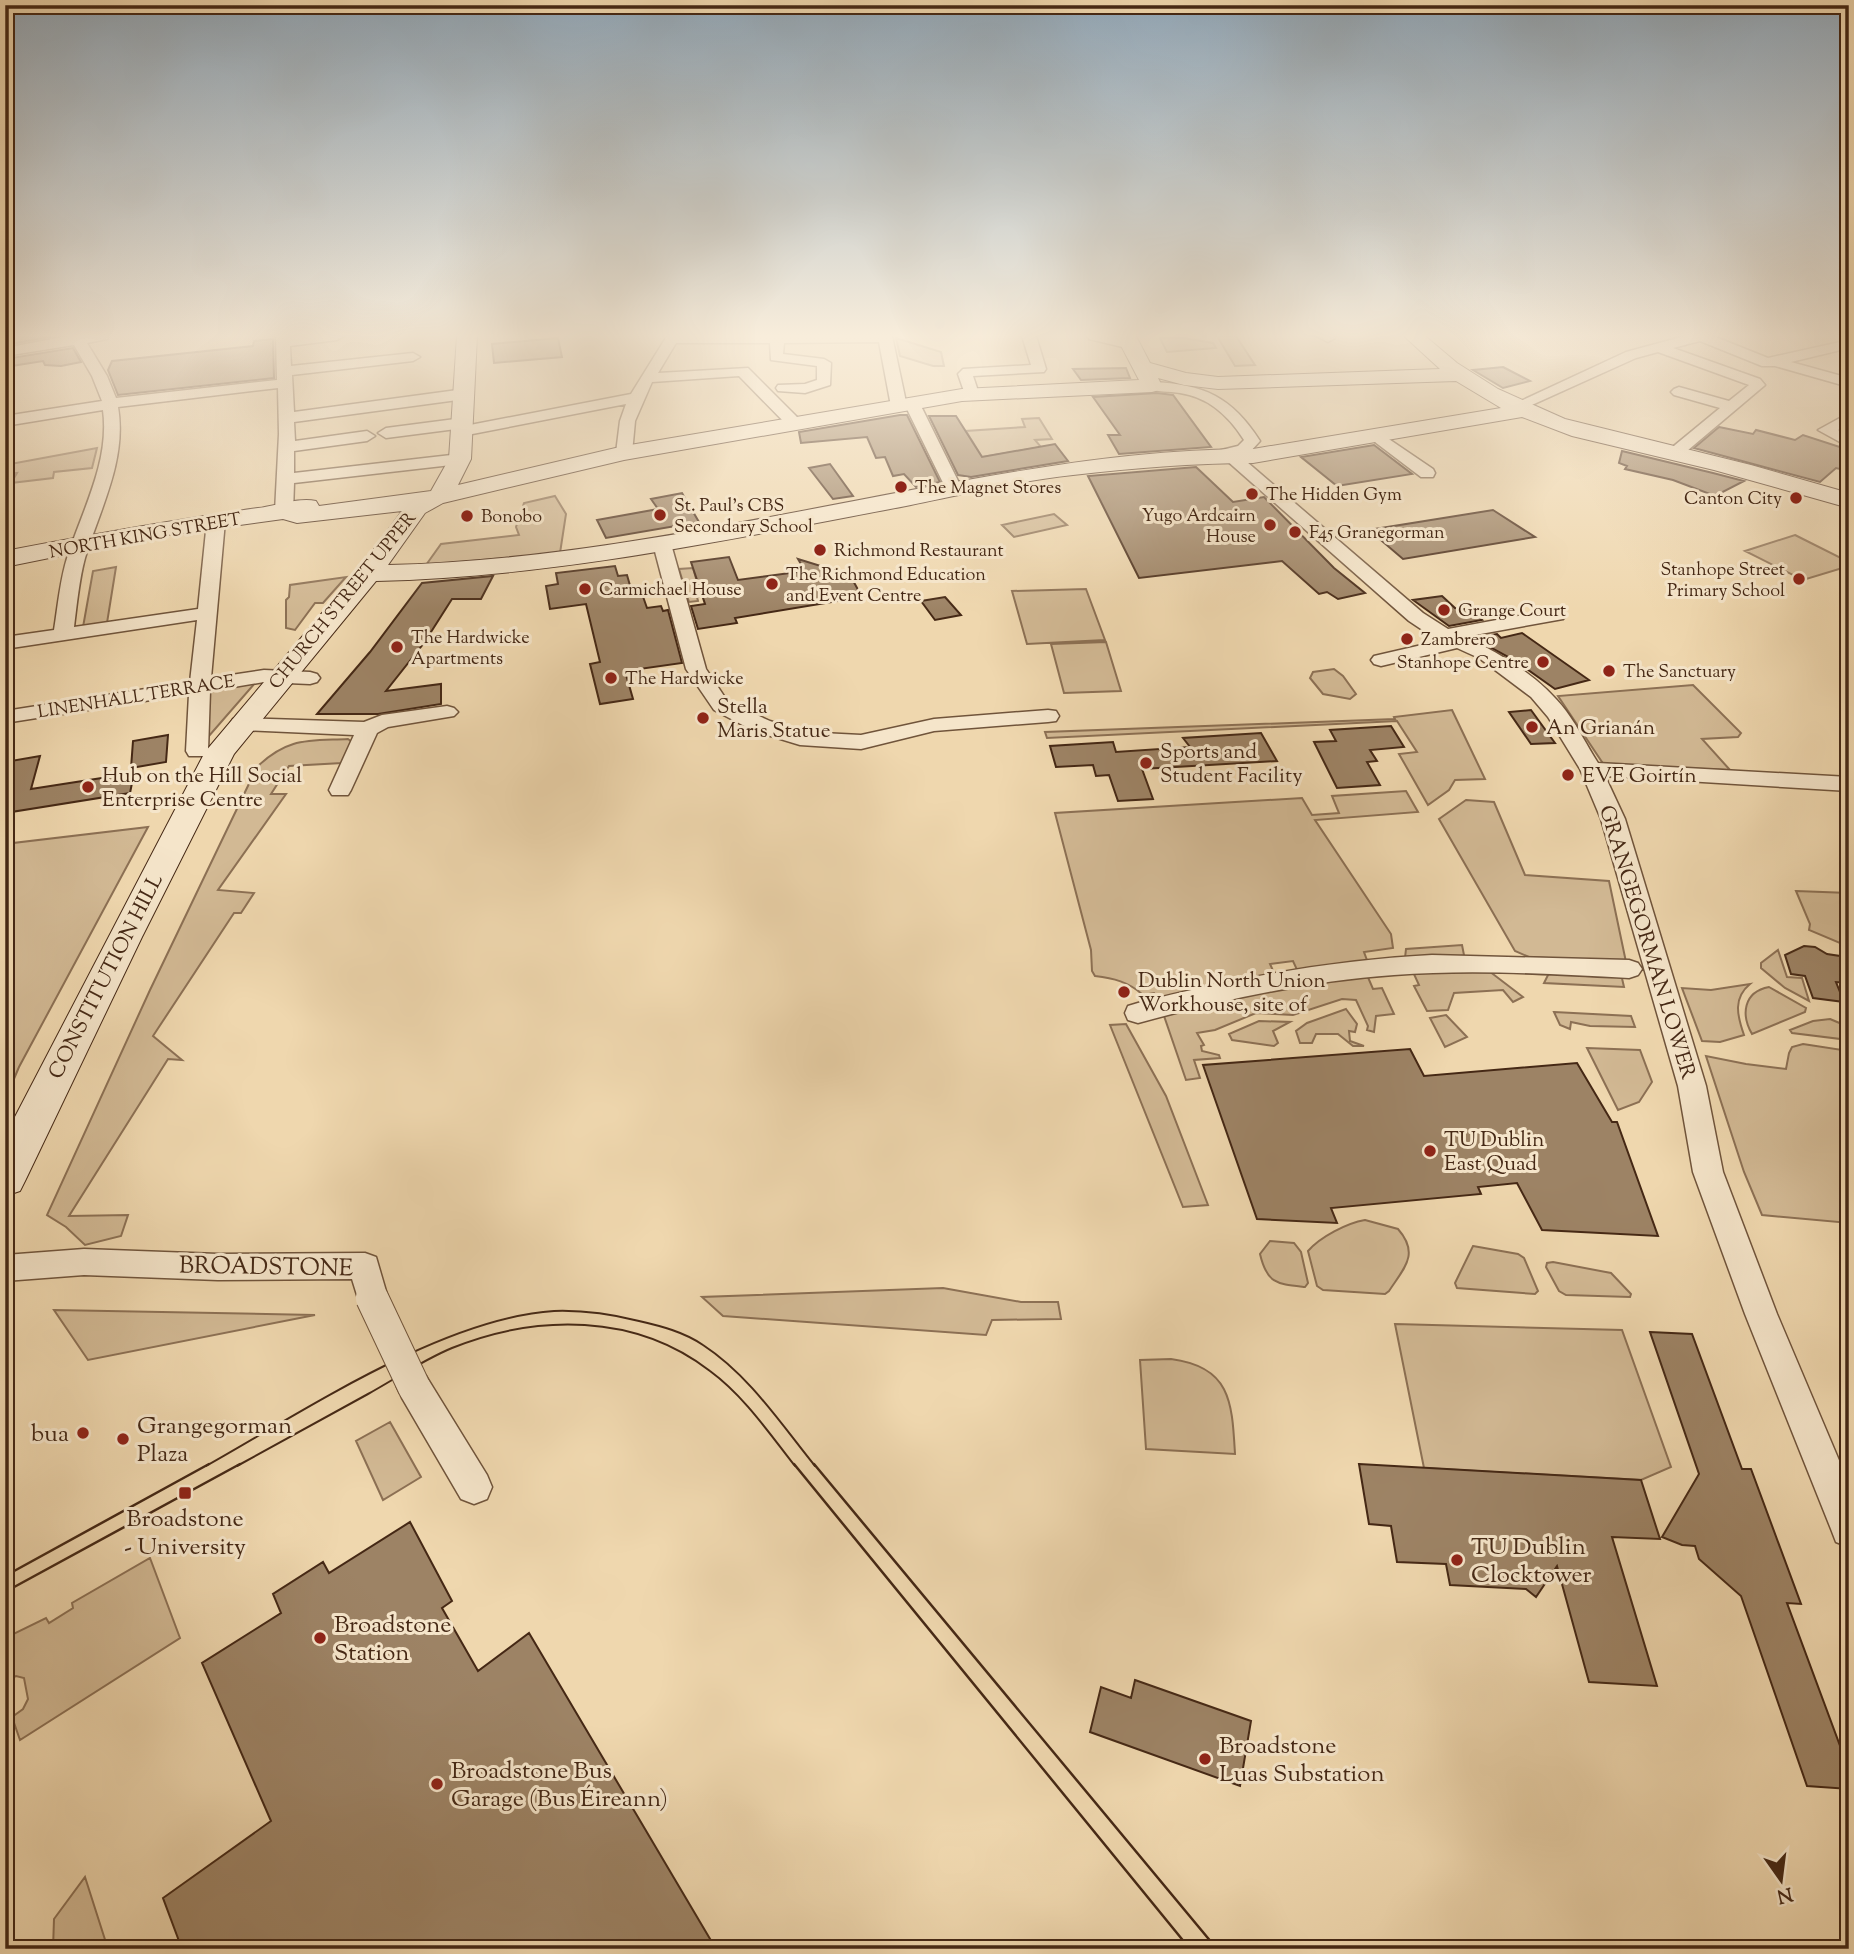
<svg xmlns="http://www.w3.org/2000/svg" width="1854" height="1954" font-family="'Sorts Mill Goudy',serif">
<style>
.green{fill:#d2b994;stroke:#8c7054;stroke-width:2}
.building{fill:#9d8365;stroke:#452815;stroke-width:2}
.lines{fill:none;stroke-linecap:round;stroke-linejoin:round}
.street-casing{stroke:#70543b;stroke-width:3}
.secondary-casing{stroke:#452815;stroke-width:2}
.street{fill:#f5e5ca;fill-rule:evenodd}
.secondary{fill:#f5e5ca;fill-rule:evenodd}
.tram-far1{stroke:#452815;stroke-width:2}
.tram{stroke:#452815;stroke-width:2.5}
.street-bridge-casing{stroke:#70543b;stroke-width:34;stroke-linecap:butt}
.street-bridge{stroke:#f5e5ca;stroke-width:32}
.poi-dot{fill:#8f2418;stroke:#f5e5ca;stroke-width:2.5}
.labels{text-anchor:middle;stroke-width:6;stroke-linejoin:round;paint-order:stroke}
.far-poi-label{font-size:18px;fill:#452815;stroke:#f5e5ca;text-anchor:start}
.far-street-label{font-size:18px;fill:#452815;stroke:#f5e5ca}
.poi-label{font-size:21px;fill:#452815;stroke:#f5e5ca;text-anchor:start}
.street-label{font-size:21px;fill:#452815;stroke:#f5e5ca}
.near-street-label{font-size:24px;fill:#452815;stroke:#f5e5ca}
.near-poi-label{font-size:24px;fill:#452815;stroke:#f5e5ca;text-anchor:start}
</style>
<rect width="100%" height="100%" fill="#efd7ae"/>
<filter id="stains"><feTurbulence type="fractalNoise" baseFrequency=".00286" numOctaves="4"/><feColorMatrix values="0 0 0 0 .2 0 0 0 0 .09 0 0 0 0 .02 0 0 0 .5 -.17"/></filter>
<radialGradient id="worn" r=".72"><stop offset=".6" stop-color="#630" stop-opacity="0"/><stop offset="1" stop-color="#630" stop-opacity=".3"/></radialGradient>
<path class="green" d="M1217,336H1236L1255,365L1235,366Z
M896,338L941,352L944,366H933L900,356Z
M1160,338H1183L1213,343L1216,348L1167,352Z
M1039,418L1052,439L1035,440L1041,447L982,457L966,431L1025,427L1022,419Z
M97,448L92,468L54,472L53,478L11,483L17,473L8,474L5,465Z
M555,496L566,514L560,553L426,565L441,544L519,535L516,527L524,503Z
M1054,514L1067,525L1014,537L1002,525Z
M1795,535L1849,562V566L1803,580L1745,551Z
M116,567L107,623L83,627L93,571Z
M693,568L701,596L697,597L698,601L689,602L679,569Z
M346,577L323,603H315L295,630L286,628V600L289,597L290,585Z
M1086,589L1105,640L1027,644L1012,591Z
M1106,642L1121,691L1064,693L1051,644Z
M1334,669L1343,676L1356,694L1350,699L1323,694L1310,678L1313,672Z
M256,682L202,744L207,691Z
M1693,685L1741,733L1738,737L1702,739L1730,770L1604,765L1558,696Z
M1452,710L1485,779L1455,780L1449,790L1428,805L1399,754L1417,752L1397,721L1047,738L1045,732L1395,719L1394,717Z
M348,739L352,742L342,763L289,766L271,794H286L218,890L254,893L241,913H234L153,1036L182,1060L168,1059L69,1216L128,1215L121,1236L85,1245L66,1227L47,1215L150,990L257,767C288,737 308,741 348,739Z
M1406,791L1418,812L1315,820L1391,934L1393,948L1364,952L1368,963L1298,972L1293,961L1270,964L1275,975L1158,1000L1154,993L1143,995C1129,982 1113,978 1095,976L1092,971L1091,950L1055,813L1302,798L1312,815L1339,813L1332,796Z
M1466,800L1494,802L1525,875L1609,881L1626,962L1529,957L1515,951L1439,819Z
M148,827L19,1067L5,1100V844Z
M1796,891L1849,893V950L1845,945L1809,930L1810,924Z
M1462,945L1464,955L1455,958H1405L1406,949Z
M1778,950L1787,977L1802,978L1809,1001L1785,988L1761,968V963Z
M1489,971L1523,997L1513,1002L1503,990L1454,993L1448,1010L1427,1011L1414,986L1419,985L1413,972Z
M1549,973L1621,974L1624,987L1544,983Z
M1367,975L1373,989L1382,988L1394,1014L1376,1016L1374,1032L1367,1030L1368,1026L1356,1000L1342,999L1293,1015L1256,1013L1215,1030L1197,1033L1204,1045L1201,1046L1202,1051L1219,1055L1220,1058L1194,1060L1200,1078L1186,1080L1163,1013L1254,991Z
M1750,984C1733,998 1737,1015 1744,1035L1720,1042L1702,1041L1682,988L1711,990Z
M1769,987L1806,1008L1805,1012L1752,1034C1741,1015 1743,992 1769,987Z
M1346,1009L1357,1024L1355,1032L1349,1031L1350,1041L1364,1046H1353L1338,1034H1316L1312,1043H1300L1296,1031L1307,1023Z
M1554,1012L1631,1016L1635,1027L1590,1026L1571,1022L1570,1029L1560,1025Z
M1446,1015L1467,1037L1445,1047L1430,1018Z
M1830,1019L1849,1027V1040L1792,1033L1790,1030L1813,1021Z
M1259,1021L1290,1022L1273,1031L1278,1043L1274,1046L1232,1040L1229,1034Z
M1126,1024L1166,1096L1208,1205L1183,1207L1110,1025Z
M1803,1044L1849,1051V1223L1762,1215L1744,1172L1706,1056L1746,1064L1786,1069L1789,1053L1792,1047Z
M1587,1048L1640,1050L1652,1082L1639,1102L1618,1110Z
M1365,1220L1398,1229C1420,1254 1404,1268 1389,1291L1385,1294L1323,1290L1317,1286L1308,1251C1320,1237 1347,1223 1365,1220Z
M1270,1241L1294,1243L1301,1252L1308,1283L1305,1287C1277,1284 1267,1284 1260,1254Z
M1473,1246L1518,1254L1524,1258L1538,1291L1535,1294L1457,1288L1455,1283Z
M1553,1262L1611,1273L1631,1294L1630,1297L1566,1295L1559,1291L1546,1267L1547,1263Z
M943,1288L1021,1302H1058L1061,1319L992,1320L986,1335L723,1316L702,1297Z
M54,1310L315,1315L88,1360Z
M1395,1324L1622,1330L1671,1467L1641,1480L1424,1468Z
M1171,1359C1231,1367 1232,1402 1235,1454L1146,1449L1140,1360Z
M390,1422L421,1477L383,1500L356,1441Z
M150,1558L180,1638L20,1740L12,1717L23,1709L28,1699L24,1678L16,1676L6,1681L5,1638L46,1618L49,1623L73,1608L72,1603Z
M85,1877L108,1949H53L54,1919Z"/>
<path class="building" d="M5,336H54L5,345Z
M558,338L562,357L494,363L492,344Z
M273,339L274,378L118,395L108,370L112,361L253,346L254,341Z
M73,348L81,362L61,366L45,365L43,361L5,367V359Z
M1503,367L1530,381L1503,388L1473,370Z
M1126,368L1130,378L1081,380L1073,369Z
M1157,393L1173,395L1211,447L1119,454L1108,435H1120L1093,397Z
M900,415H907L940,482L916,487L904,474L893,476L885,457L876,458L867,437L801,443L799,432Z
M929,416H956L982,457L1055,444L1068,461L971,477L958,475Z
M1719,427L1753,434L1756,430L1795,440L1803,435L1849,450V463L1840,469L1836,468L1820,482L1694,448Z
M1374,445L1412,474L1337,486L1301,457Z
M1622,451L1713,473L1744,481L1715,496L1673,480L1625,469L1627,466L1619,463Z
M830,464L853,496L833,499L809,468Z
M1196,467L1233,502L1264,497L1334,568L1365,593L1338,599L1327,592L1319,594L1282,561L1139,578L1088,476Z
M682,493L699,522L606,538L597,520L658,509L651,499Z
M1493,510L1535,537L1403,559L1369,530Z
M729,557L738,580L805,571L798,559L850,575L862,597L735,618L737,623L698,629L691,606L705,604L691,562Z
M615,566L618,576L627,575L631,589L640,588L647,608L661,606L663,611L668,610L682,663L625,671L633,699L600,704L590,664L600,662L586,604L550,609L546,586L558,584L556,573Z
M493,576L481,599H452L424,643L386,691L441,684V704L378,714H317L370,652L422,583Z
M1442,596L1455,608L1471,610L1482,620L1449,626L1413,600Z
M945,597L961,615L935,620L921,601Z
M1522,633L1589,680L1555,689L1514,660L1473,638L1497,634L1501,638Z
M1531,710L1555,743L1531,744L1509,712Z
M1391,726L1404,747L1370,750L1377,761L1367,762L1380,785L1337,788L1314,742L1336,741L1330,730Z
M1261,733L1277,761L1142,769L1153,799L1118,801L1109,775L1096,776L1093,765L1056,767L1050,746L1113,742L1116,752L1190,747L1183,738Z
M168,735L166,762L131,768L133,741Z
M40,756L31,789L134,773L130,793L5,813V762Z
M1804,946L1815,947L1827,954L1840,956L1849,977V983L1836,982L1844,1002L1813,998L1805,976L1791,974L1785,955Z
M1410,1049L1424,1076L1577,1063L1612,1122H1617L1658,1236L1542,1230L1517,1183L1478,1187L1481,1194L1331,1208L1337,1223L1257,1219L1203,1065Z
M1650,1332L1692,1334L1742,1469H1751L1801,1604L1787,1603L1849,1770V1789L1807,1786L1741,1596L1699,1559L1695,1546L1682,1545L1662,1537L1699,1474Z
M1359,1464L1641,1480L1660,1539L1612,1537L1657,1686L1589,1682L1557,1566L1536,1597L1526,1589L1450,1585L1446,1564L1397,1562L1391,1526L1369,1524Z
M410,1522L452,1601L442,1608L478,1671L529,1633L716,1949H182L163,1898L271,1821L202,1663L281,1613L273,1594L323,1562L329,1573Z
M1135,1680L1251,1721L1240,1786L1090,1732L1101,1687L1131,1698Z"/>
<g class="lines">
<g class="street-casing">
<path id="street" d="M68,336H109L107,339L87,343L107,376L116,398L277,380L276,336H344L337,340L290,346L291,366L413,353L420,357L413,361L292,375L294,412L465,389L473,394L465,399L294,422L295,441L367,431L375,436L367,441L294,451V473L460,454L468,459L460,464L294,483L293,512L284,517L275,512L279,434L278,388L118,407C127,460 100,509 85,558C79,580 77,604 74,627L198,609L207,521L216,516L225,521L211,678L264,670L310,672L317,674L320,678L317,682L310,684L264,682L210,691L208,751L205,756H189L186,751L189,694L5,723V711L190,682L197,620L5,649V637L54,630C58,605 60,579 68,555C83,509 110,460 103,410L5,426V416L102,401L92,376L74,345L5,356V348Z
M667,336H892L906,402L912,399L920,404L962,489L954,494L948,493L906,407L899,411L891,406L879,342L784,343L783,354L824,359L831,363L830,385L805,393L778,391L776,388L778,385L805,384L817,380V366L771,360L770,343H676L658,373L748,368L801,421L803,424L801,427H789L739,376L652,382L635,421L632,453L624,458L616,453L620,421L626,404L462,436L456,434V429L386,438L378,433L386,428L463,418L469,420L470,425L631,394Z
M1022,336H1036L1046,369L1044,372L973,376L979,394L971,399L966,397L958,374L963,369L1031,365Z
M1087,336H1112L1136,342L1138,345L1131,349L1089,339Z
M1316,336H1334L1335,338L1328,342Z
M1685,336H1713L1768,358L1849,340V348L1791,362L1849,378V387L1775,366H1762L1700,341L1673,348L1760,379L1765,385L1681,456H1669L1667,453L1669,450L1720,408L1674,395L1671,392L1674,389L1679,387L1729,401L1749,385L1658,352L1636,358L1523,409L1518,411L1510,406L1626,352Z
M1152,382C1204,384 1232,397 1260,441L1249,453L1240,456L1423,613L1448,629L1556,609L1563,611L1566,615L1563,619L1464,637C1501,653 1541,678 1566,711C1578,727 1587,746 1598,763L1849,777V791L1605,776L1625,819L1706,1086L1723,1172L1777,1314L1849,1484V1547L1836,1542L1831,1529L1745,1314L1693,1172L1678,1086L1601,819L1580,769L1548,717L1531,697L1479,658L1457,648L1381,666L1374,664L1371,660L1374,656L1439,641L1409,621L1225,459H1209L1207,456L1209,453L1238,446L1244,440C1229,416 1208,397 1180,393C1169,391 1157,392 1147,389L1145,386Z
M1849,413V424L1838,430L1849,436V447L1818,430Z
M1377,431L1433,469L1435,473L1433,477H1421L1371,439L1369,436Z
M662,539L671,544L706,669L728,702L770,721L802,732L861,735L934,719L1048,710L1056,711L1059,716L1056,721L1048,722L934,731L861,749L800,745L754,731L714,710L686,669L653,544Z
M447,706L454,708L458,712L454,716L388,727L377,733L351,790L348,795H332L329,790L354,735L241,730L233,729L230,724L233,719L241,718L364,722L382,715Z
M1432,955L1629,960L1638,963L1642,969L1638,975L1629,978C1551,974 1472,969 1394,975C1307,981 1222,1000 1138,1023L1128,1020L1125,1013L1128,1006L1138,1003C1235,978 1332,960 1432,955Z
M84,1249L218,1254L365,1253L376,1257L388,1298L383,1308L372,1312L361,1308L352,1279L218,1280L84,1275L5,1281V1255Z
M414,1372L426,1376L487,1475L492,1487L487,1499L474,1504L461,1499L402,1398L397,1387L402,1376Z"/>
</g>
<g class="secondary-casing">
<path id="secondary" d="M457,336H477L471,459L458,485L624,446L962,389L1139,380L1116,336H1136L1150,363L1186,373L1218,377L1440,369L1404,336H1425L1457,363L1498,389L1565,419L1751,465L1849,493V508L1714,470L1572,436L1522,417L1253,463C1193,463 1133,468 1073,475C1017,481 961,495 906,506C731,539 555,577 376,581L234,754L142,937L26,1179L20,1191L5,1196V1136L205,752L360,568L402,511L297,523L283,519L153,537L5,567V551C89,535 173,520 258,508C276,506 299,497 316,501L319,506L431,491L449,459ZM1158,378L1184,385L1218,389L1456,381L1501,408L1253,449C1139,449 1033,468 922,488C746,521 567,561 388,565L425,513L443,503L624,460L962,401L1152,392L1159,390L1162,386Z"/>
</g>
<use href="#street" class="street"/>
<use href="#secondary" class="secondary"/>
<path class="tram-far1" d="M206,1466C304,1411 443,1318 554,1311C583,1310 611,1314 639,1321C661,1326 684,1332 703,1345C749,1375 781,1424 815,1466
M237,1466C280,1442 324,1418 368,1394C395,1379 423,1360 452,1348C537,1314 635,1313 710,1371C744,1396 769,1433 795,1466"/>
<path class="tram" d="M794,1464L1190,1949
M814,1464L1217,1949
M5,1576L209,1464
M5,1592L240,1464"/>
<g class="street-bridge-casing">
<path id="street-bridge" d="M372,1298L414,1387"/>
</g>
<use href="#street-bridge" class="street-bridge"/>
</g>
<linearGradient id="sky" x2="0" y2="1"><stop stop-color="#93aabc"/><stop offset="0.55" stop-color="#f8eddb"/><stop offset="1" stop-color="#f8eddb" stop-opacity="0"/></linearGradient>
<rect width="1854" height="610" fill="url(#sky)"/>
<g class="poi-dot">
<circle cx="901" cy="487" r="7"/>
<circle cx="1252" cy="494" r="7"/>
<circle cx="1796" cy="498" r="7"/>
<circle cx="660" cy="515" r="7"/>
<circle cx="467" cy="516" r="7"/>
<circle cx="1270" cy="525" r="7"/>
<circle cx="1295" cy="532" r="7"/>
<circle cx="820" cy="550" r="7"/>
<circle cx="1799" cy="579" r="7"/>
<circle cx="772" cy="584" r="7"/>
<circle cx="585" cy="589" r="7"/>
<circle cx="1444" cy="610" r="7"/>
<circle cx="1407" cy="639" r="7"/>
<circle cx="397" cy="647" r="7"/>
<circle cx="1543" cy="662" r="7"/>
<circle cx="1609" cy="671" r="7"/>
<circle cx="611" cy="678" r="7"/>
<circle cx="703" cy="718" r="7"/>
<circle cx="1532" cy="727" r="7"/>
<circle cx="1146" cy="763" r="7"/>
<circle cx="1568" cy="775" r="7"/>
<circle cx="88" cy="787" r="7"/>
<circle cx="1124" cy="992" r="7"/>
<circle cx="1430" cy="1151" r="7"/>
<circle cx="83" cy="1433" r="7"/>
<circle cx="123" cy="1439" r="7"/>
<rect x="178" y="1486" width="14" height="14" rx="3.5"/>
<circle cx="1457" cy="1560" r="7"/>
<circle cx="320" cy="1638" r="7"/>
<circle cx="1205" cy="1759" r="7"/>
<circle cx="437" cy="1784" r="7"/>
</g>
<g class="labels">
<g class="far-poi-label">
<text x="915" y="493">The Magnet Stores</text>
<text x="1266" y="500">The Hidden Gym</text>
<text x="1782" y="504" text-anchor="end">Canton City</text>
<text x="674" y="511">St. Paul's CBS<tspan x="674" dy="21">Secondary School</tspan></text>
<text x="1256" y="521" text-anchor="end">Yugo Ardcairn<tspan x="1256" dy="21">House</tspan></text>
<text x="481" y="522">Bonobo</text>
<text x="1309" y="538">F45 Granegorman</text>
<text x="834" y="556">Richmond Restaurant</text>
<text x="1785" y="575" text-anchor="end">Stanhope Street<tspan x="1785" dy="21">Primary School</tspan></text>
<text x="786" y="580">The Richmond Education<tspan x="786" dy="21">and Event Centre</tspan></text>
<text x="599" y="595">Carmichael House</text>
<text x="1458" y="616">Grange Court</text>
<text x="411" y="643">The Hardwicke<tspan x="411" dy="21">Apartments</tspan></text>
<text x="1421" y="645">Zambrero</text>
<text x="1529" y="668" text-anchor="end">Stanhope Centre</text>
<text x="1623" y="677">The Sanctuary</text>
<text x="625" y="684">The Hardwicke</text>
</g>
<g class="far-street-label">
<text transform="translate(145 535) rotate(-10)" y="6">NORTH KING STREET</text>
<text transform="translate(342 600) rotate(-51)" y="6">CHURCH STREET UPPER</text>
<text transform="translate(136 696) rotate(-9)" y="6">LINENHALL TERRACE</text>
</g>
<g class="poi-label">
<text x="717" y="713">Stella<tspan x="717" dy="24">Maris Statue</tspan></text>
<text x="1546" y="734">An Grianán</text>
<text x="1160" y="758">Sports and<tspan x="1160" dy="24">Student Facility</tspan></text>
<text x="102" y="782">Hub on the Hill Social<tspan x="102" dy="24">Enterprise Centre</tspan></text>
<text x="1582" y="782">EVE Goirtín</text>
<text x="1138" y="987">Dublin North Union<tspan x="1138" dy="24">Workhouse, site of</tspan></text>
<text x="1444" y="1146">TU Dublin<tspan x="1444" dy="24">East Quad</tspan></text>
</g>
<g class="street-label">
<text transform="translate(1648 942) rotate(73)" y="7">GRANGEGORMAN LOWER</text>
<text transform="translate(105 976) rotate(-63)" y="7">CONSTITUTION HILL</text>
</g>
<g class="near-street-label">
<text transform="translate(266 1266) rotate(1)" y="8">BROADSTONE</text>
</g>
<g class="near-poi-label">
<text x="137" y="1433">Grangegorman<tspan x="137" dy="28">Plaza</tspan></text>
<text x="69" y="1441" text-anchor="end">bua</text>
<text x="185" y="1526" text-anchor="middle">Broadstone<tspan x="185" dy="28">- University</tspan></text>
<text x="1471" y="1554">TU Dublin<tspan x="1471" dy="28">Clocktower</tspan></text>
<text x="334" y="1632">Broadstone<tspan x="334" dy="28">Station</tspan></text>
<text x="1219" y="1753">Broadstone<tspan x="1219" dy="28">Luas Substation</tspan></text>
<text x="451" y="1778">Broadstone Bus<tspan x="451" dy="28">Garage (Bus Éireann)</tspan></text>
</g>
</g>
<rect width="1854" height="1954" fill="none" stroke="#efd7ae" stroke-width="28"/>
<rect x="7" y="7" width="1840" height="1940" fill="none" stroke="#452815" stroke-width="3.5"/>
<rect x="14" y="14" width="1826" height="1926" fill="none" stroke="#452815" stroke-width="2"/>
<g transform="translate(1781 1880) rotate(166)" stroke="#f5e5ca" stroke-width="5" paint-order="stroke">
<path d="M0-5L12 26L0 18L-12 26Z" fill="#452815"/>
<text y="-10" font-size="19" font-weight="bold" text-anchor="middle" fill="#452815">N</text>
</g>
<rect width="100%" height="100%" filter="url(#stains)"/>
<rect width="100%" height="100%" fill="url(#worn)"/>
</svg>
